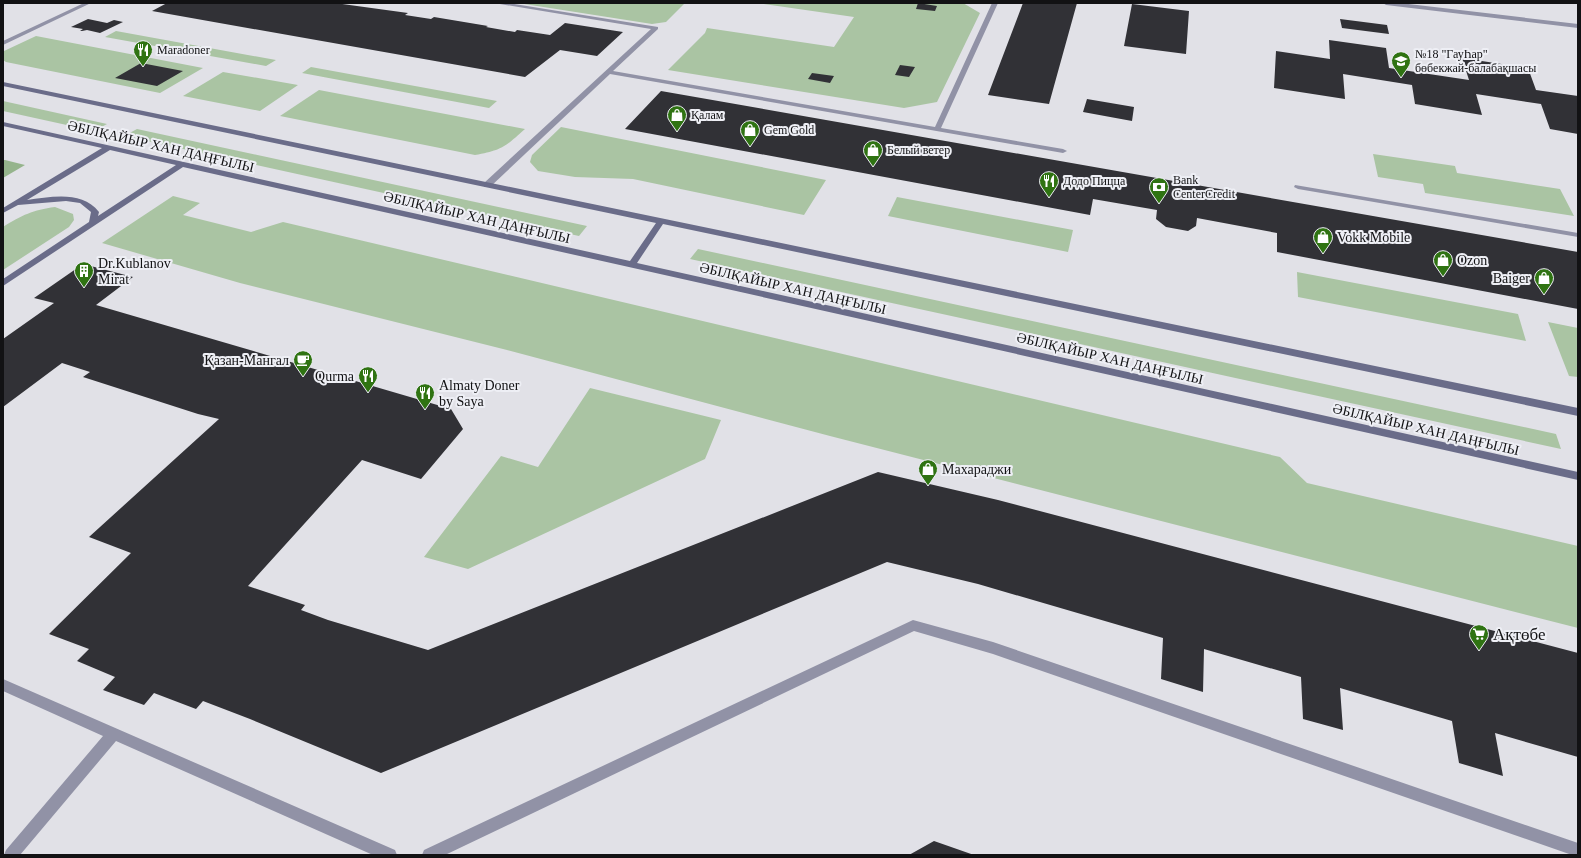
<svg xmlns="http://www.w3.org/2000/svg" width="1581" height="858" font-family="'Times New Roman',serif">
<style>
.green{fill:#aac4a3}
.forest{fill:#95b48c}
.building{fill:#313136}
.lines{fill:none;stroke-linecap:round;stroke-linejoin:round}
.lane{fill:#9192a6;fill-rule:evenodd}
.street{fill:#9192a6;fill-rule:evenodd}
.secondary{fill:#6a6c89;fill-rule:evenodd}
.labels{text-anchor:middle;stroke-width:4;stroke-linejoin:round;paint-order:stroke}
.far-poi-label{font-size:12px;fill:#121214;stroke:#eeeff5;text-anchor:start}
.street-label{font-size:14px;fill:#121214;stroke:#eeeff5}
.poi-label{font-size:14px;fill:#121214;stroke:#eeeff5;text-anchor:start}
.near-poi-label{font-size:17px;fill:#121214;stroke:#eeeff5;text-anchor:start}
</style>
<rect width="100%" height="100%" fill="#e1e1e7"/>
<path class="green" d="M518,3H685L666,22L652,24Z
M756,3H963L980,13L937,102L904,108L668,70L705,33L707,28L834,47L854,17Z
M116,31L276,60L266,66L105,37Z
M36,36L203,68L160,93L6,62L3,60L4,51Z
M311,67L497,101L489,108L302,73Z
M223,72L298,85L260,111L183,96Z
M319,90L525,129C505,147 502,150 475,155L280,116Z
M3,101L107,124L94,131L3,111Z
M561,127L826,180L804,215L633,179L575,177L538,171L530,162L532,155Z
M137,129L587,226L579,236L124,136Z
M1373,154L1455,166L1457,173L1560,189L1574,216L1425,193L1423,184L1378,177Z
M173,196L200,203L183,215L251,232L283,222L1280,457L1307,483L1578,546V628L830,436L503,349L240,283L102,243Z
M897,197L1073,230L1068,252L888,216Z
M55,207L73,214L74,220L69,227L3,270V227C22,215 33,210 55,207Z
M698,249L1556,434L1561,449L690,259Z
M1297,272L1518,314L1526,341L1298,297Z
M1548,322L1578,328V377L1569,376Z
M590,388L721,420L705,459L468,569L424,557L501,456L538,467Z"/>
<path class="forest" d="M3,160H5L25,165L3,178Z"/>
<path class="building" d="M167,3H335L408,13L405,15L431,19L434,17L488,26L486,27L515,32L517,30L550,35L565,23L623,32L597,56L560,50L525,77L152,11Z
M918,3L937,6L935,11L916,9Z
M1023,3H1077L1049,104L988,95Z
M1132,4L1189,11L1186,54L1124,46Z
M88,19L107,23L114,20L123,22L100,33L87,30L82,31H80L83,29L71,27Z
M1340,19L1387,25L1389,34L1342,28Z
M1329,40L1386,48L1389,68L1469,80L1462,58L1528,68L1536,90L1578,96V134L1550,129L1541,104L1476,94L1482,115L1415,104L1412,85L1343,74L1345,99L1274,88L1276,51L1330,59Z
M141,63L183,71L157,86L115,78Z
M900,65L915,67L909,77L895,75Z
M812,73L834,76L830,83L808,79Z
M661,91L1578,252V309L1277,252V233L1197,218L1196,226L1188,231L1166,227L1156,219L1157,210L1093,199L1090,215L625,129Z
M1087,99L1134,107L1132,121L1083,112Z
M83,264L133,277L96,305L451,409L463,429L421,479L362,460L248,586L305,605L301,610L328,620L428,650L878,472L998,500L1578,653V757L1495,733L1503,776L1459,763L1452,721L1340,688L1343,730L1303,719L1301,677L1204,649L1203,692L1161,679L1163,638L978,584L887,562L381,773L250,719L203,701L196,709L154,693L144,705L103,690L115,677L77,661L89,649L49,634L131,553L89,537L219,419L198,414L83,377L90,372L62,363L3,407V339L54,303L34,298Z
M934,841L974,855H909Z"/>
<g class="lines">
<path class="lane" d="M84,3H91L3,45V41Z
M494,3H508L658,27V29L613,71L935,127L992,3H998L941,128L1063,149L1067,151L1063,153L610,74L490,187H484V183L651,29Z
M1295,185L1578,233V237L1298,189L1294,187Z
M913,620L993,642L1578,843V855H1572L993,654L914,631L445,855H422L424,850Z
M3,679L395,850L397,855H373L116,741L20,855H4L6,850L103,736L3,691Z"/>
<path class="street" d="M1383,3H1400L1578,24V28L1386,5Z"/>
<path class="secondary" d="M3,82L1578,408V416L663,224L637,263L1578,472V480L183,167L3,286V279L89,222L91,212L80,203L66,201L18,205L3,213V208L102,148L3,126V122L630,261L656,223L3,86ZM110,150L176,165L98,216L99,212C82,190 51,197 27,200Z"/>
</g>
<defs>
<g id="restaurant-pin" transform="scale(1)"><path d="M0 17L-7.5 6A9.5 9.5 0 1 1 7.5 6Z" fill="#2f7312" stroke="#eeeff5"/><path d="M-5-6h1v4h1v-4h1v4h1v-4h1v5L-1.5 .5V6h-2V.5L-5-1ZM5-6V6H3V1.5H1.5Q1.5-4 5-6Z" fill="#fff"/></g>
<g id="school-pin" transform="scale(1)"><path d="M0 17L-7.5 6A9.5 9.5 0 1 1 7.5 6Z" fill="#2f7312" stroke="#eeeff5"/><path d="M0-5L7-2L0 1L-7-2ZM-4 1L0 2.5L4 1V4Q0 6-4 4Z" fill="#fff"/></g>
<g id="shop-pin" transform="scale(1)"><path d="M0 17L-7.5 6A9.5 9.5 0 1 1 7.5 6Z" fill="#2f7312" stroke="#eeeff5"/><path d="M-5-2.5h2.3a2.7 3.5 0 0 1 5.4 0H5L5.5 6h-11ZM-1.5-2.5h3a1.5 2.3 0 0 0-3 0Z" fill="#fff"/></g>
<g id="bank-pin" transform="scale(1)"><path d="M0 17L-7.5 6A9.5 9.5 0 1 1 7.5 6Z" fill="#2f7312" stroke="#eeeff5"/><path d="M-6-4H6V4H-6ZM0-2.3a2.3 2.3 0 1 0 0 4.6a2.3 2.3 0 1 0 0-4.6Z" fill="#fff"/></g>
<g id="building-pin" transform="scale(1)"><path d="M0 17L-7.5 6A9.5 9.5 0 1 1 7.5 6Z" fill="#2f7312" stroke="#eeeff5"/><path d="M-4-6H4V6H1V3H-1V6H-4ZM-2.5-4.3h1.7v1.8h-1.7ZM.8-4.3h1.7v1.8H.8ZM-2.5-1h1.7V.8h-1.7ZM.8-1h1.7V.8H.8Z" fill="#fff"/></g>
<g id="cafe-pin" transform="scale(1)"><path d="M0 17L-7.5 6A9.5 9.5 0 1 1 7.5 6Z" fill="#2f7312" stroke="#eeeff5"/><path d="M-5.5-4.5H6V0H3Q3 3.5 0 3.5H-2.5Q-5.5 3.5-5.5 0ZM3-3.2v2h1.7v-2ZM-6 4.5H4V6H-6Z" fill="#fff"/></g>
<g id="supermarket-pin" transform="scale(1)"><path d="M0 17L-7.5 6A9.5 9.5 0 1 1 7.5 6Z" fill="#2f7312" stroke="#eeeff5"/><path d="M-6-5.5h2.5l.6 2H6L4.5 2H-2.5L-4.4-4H-6ZM-1.5 3.2a1.3 1.3 0 1 0 .1 0ZM3 3.2a1.3 1.3 0 1 0 .1 0Z" fill="#fff"/></g>
</defs>
<g fill-rule="evenodd">
<use href="#restaurant-pin" x="143" y="50"/>
<use href="#school-pin" x="1401" y="61"/>
<use href="#shop-pin" x="677" y="115"/>
<use href="#shop-pin" x="750" y="130"/>
<use href="#shop-pin" x="873" y="150"/>
<use href="#restaurant-pin" x="1049" y="181"/>
<use href="#bank-pin" x="1159" y="187"/>
<use href="#shop-pin" x="1323" y="237"/>
<use href="#shop-pin" x="1443" y="260"/>
<use href="#building-pin" x="84" y="271"/>
<use href="#shop-pin" x="1544" y="278"/>
<use href="#cafe-pin" x="303" y="360"/>
<use href="#restaurant-pin" x="368" y="376"/>
<use href="#restaurant-pin" x="425" y="393"/>
<use href="#shop-pin" x="928" y="469"/>
<use href="#supermarket-pin" x="1479" y="634"/>
</g>
<g class="labels">
<g class="far-poi-label">
<text x="157" y="54">Maradoner</text>
<text x="1415" y="58">№18 "ГауҺар"<tspan x="1415" dy="14">бөбекжай-балабақшасы</tspan></text>
<text x="691" y="119">Қалам</text>
<text x="764" y="134">Gem Gold</text>
<text x="887" y="154">Белый ветер</text>
<text x="1173" y="184">Bank<tspan x="1173" dy="14">CenterCredit</tspan></text>
<text x="1063" y="185">Додо Пицца</text>
</g>
<g class="street-label">
<text transform="translate(161 146) rotate(13)" y="5">ӘБІЛҚАЙЫР ХАН ДАҢҒЫЛЫ</text>
<text transform="translate(477 217) rotate(13)" y="5">ӘБІЛҚАЙЫР ХАН ДАҢҒЫЛЫ</text>
<text transform="translate(793 288) rotate(13)" y="5">ӘБІЛҚАЙЫР ХАН ДАҢҒЫЛЫ</text>
<text transform="translate(1110 358) rotate(13)" y="5">ӘБІЛҚАЙЫР ХАН ДАҢҒЫЛЫ</text>
<text transform="translate(1426 429) rotate(13)" y="5">ӘБІЛҚАЙЫР ХАН ДАҢҒЫЛЫ</text>
</g>
<g class="poi-label">
<text x="1337" y="242">Vokk Mobile</text>
<text x="1457" y="265">Ozon</text>
<text x="98" y="268">Dr.Kublanov<tspan x="98" dy="16">Mirat</tspan></text>
<text x="1530" y="283" text-anchor="end">Baiger</text>
<text x="289" y="365" text-anchor="end">Қазан-Мангал</text>
<text x="354" y="381" text-anchor="end">Qurma</text>
<text x="439" y="390">Almaty Doner<tspan x="439" dy="16">by Saya</tspan></text>
<text x="942" y="474">Махараджи</text>
</g>
<g class="near-poi-label">
<text x="1493" y="640">Ақтөбе</text>
</g>
</g>
<rect width="1581" height="858" fill="none" stroke="#121214" stroke-width="8"/>
</svg>
